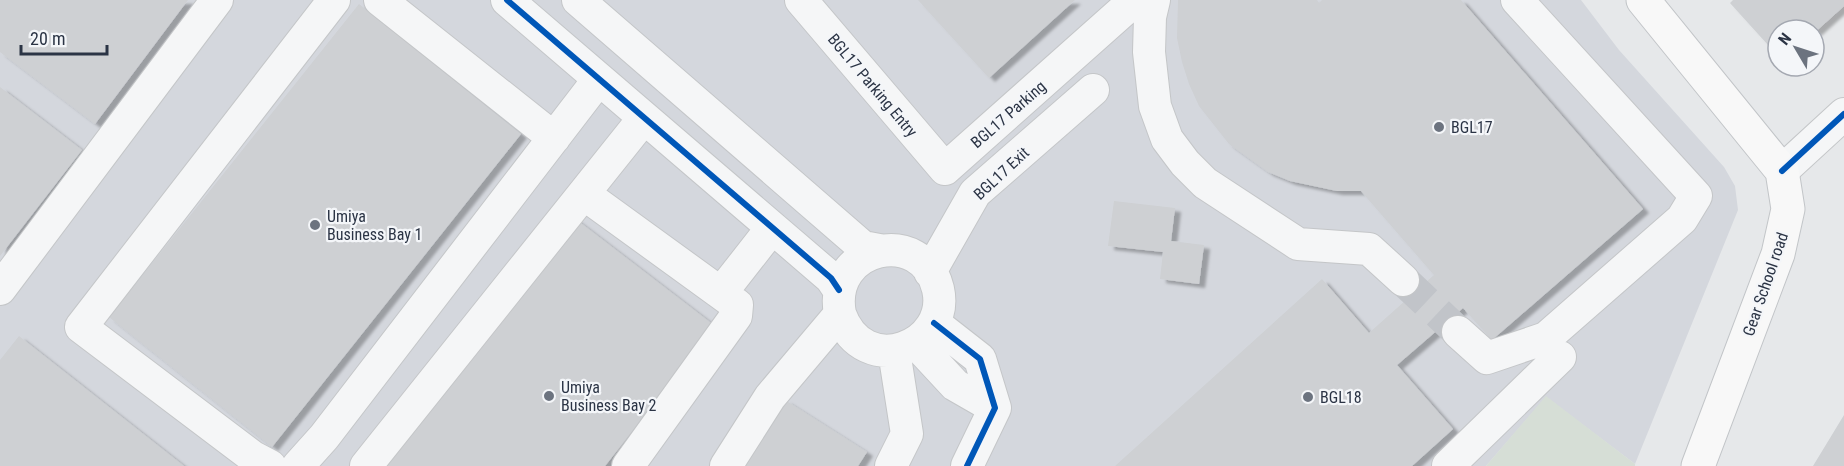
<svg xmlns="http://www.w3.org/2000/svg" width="1844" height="466" font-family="'Roboto Condensed',sans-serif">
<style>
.built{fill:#d4d7dd}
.green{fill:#d6ded6}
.building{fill:#ced0d3;filter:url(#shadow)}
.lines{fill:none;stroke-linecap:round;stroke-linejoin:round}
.minor-tunnel{stroke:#c1c4c9;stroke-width:32;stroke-dasharray:32 16;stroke-linecap:butt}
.minor-casing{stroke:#c4c6c8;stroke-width:34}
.major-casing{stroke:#c2c5c8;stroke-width:35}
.minor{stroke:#f5f6f7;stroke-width:32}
.major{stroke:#f8f8f8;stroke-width:33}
.cycleway-casing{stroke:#f4f6f9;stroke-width:10}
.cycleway{stroke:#0057b8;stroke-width:6}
.poi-dot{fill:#6c737f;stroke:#f4f6f9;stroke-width:2}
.labels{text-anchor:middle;stroke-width:4.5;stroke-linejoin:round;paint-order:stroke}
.street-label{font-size:16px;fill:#2b3445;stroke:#f4f6f9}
.poi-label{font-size:16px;fill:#2b3445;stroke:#f4f6f9;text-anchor:start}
</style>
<defs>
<filter id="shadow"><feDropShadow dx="6" dy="4" stdDeviation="1.5" flood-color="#0004"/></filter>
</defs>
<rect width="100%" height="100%" fill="#e6e8ea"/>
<path class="built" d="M0,0H1581L1619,50L1724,167L1735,186L1738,210L1635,464L1546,397L1486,466H0Z"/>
<path class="green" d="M1546,396L1635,464V466H1486Z"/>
<path class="building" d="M0,0H188L95,124L0,52Z
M918,0H1075L989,78Z
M1178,0H1317L1319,3L1322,0H1461L1643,209L1492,340L1463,308L1397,365L1453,429L1412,466H1115L1322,279L1369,333L1434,275L1361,191H1337L1290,181L1268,172L1229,144L1199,106L1189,84L1182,62L1177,38Z
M1733,0H1844V6L1814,33V30H1778V56L1730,3Z
M359,4L521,134L272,447L109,317Z
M0,87L82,150L0,256Z
M1114,201L1175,208L1171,241L1204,245L1199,284L1160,279L1163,252L1108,246Z
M573,217L715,326L605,466H385Z
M19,336L184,466H0V360Z
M785,400L867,452L858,466H742Z
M1844,415V466H1813Z"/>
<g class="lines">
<path class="minor-tunnel" d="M1403,280L1458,332"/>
<g class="minor-casing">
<path id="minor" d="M380,0L554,138
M507,0L831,278L839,290
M578,0L863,247L879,250
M801,0L945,169L1135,0
M1154,0L1150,17L1149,52L1155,106L1167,139L1185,163L1205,183L1298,244L1369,249L1403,280
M1782,171L1844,114
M584,194L737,305L736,316L628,466
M930,272L975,193L1093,90
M0,289L217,0
M721,293L772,228
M934,323L980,359L995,408L967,466
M1458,332L1487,358L1546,338L1682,219L1696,196L1517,0
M916,343L955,385L995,408
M270,466L253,457L81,327L334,0
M298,466L324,437L599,79
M366,466L644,118
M726,466L770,397L840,314C827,245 923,225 938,289C951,346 864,381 840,314
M891,466L907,434L894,351
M1448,466L1560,357"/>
</g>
<g class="major-casing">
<path id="major" d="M1643,0L1782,171L1788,209L1778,254L1698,466"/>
</g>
<use href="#minor" class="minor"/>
<use href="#major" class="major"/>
<g class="cycleway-casing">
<path id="cycleway" d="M507,0L831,278L839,290
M1782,171L1844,114
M934,323L980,359L995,408L967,466"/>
</g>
<use href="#cycleway" class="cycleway"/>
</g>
<g class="poi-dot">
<circle cx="1439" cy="127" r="6"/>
<circle cx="315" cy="225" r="6"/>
<circle cx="549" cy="396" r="6"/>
<circle cx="1308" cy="397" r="6"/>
</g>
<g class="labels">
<g class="street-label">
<text transform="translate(873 85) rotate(50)" y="6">BGL17 Parking Entry</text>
<text transform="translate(1008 114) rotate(-41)" y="6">BGL17 Parking</text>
<text transform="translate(1001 173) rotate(-43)" y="6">BGL17 Exit</text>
<text transform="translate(1765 284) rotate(-71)" y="6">Gear School road</text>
</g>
<g class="poi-label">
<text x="1451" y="133">BGL17</text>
<text x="327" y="222">Umiya<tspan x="327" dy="18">Business Bay 1</tspan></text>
<text x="561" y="393">Umiya<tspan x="561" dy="18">Business Bay 2</tspan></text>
<text x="1320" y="403">BGL18</text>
</g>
</g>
<g transform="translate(1796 48) rotate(309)"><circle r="28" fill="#f4f6f9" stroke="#a4a8b1" stroke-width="1.5"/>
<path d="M0-4.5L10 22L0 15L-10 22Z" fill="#6c737f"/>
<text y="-9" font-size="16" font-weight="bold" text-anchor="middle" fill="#2b3445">N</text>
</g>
<path d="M21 45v9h86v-9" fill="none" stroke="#2b3445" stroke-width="3"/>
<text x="30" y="45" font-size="18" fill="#2b3445" stroke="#f4f6f9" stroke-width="4.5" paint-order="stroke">20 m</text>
</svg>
